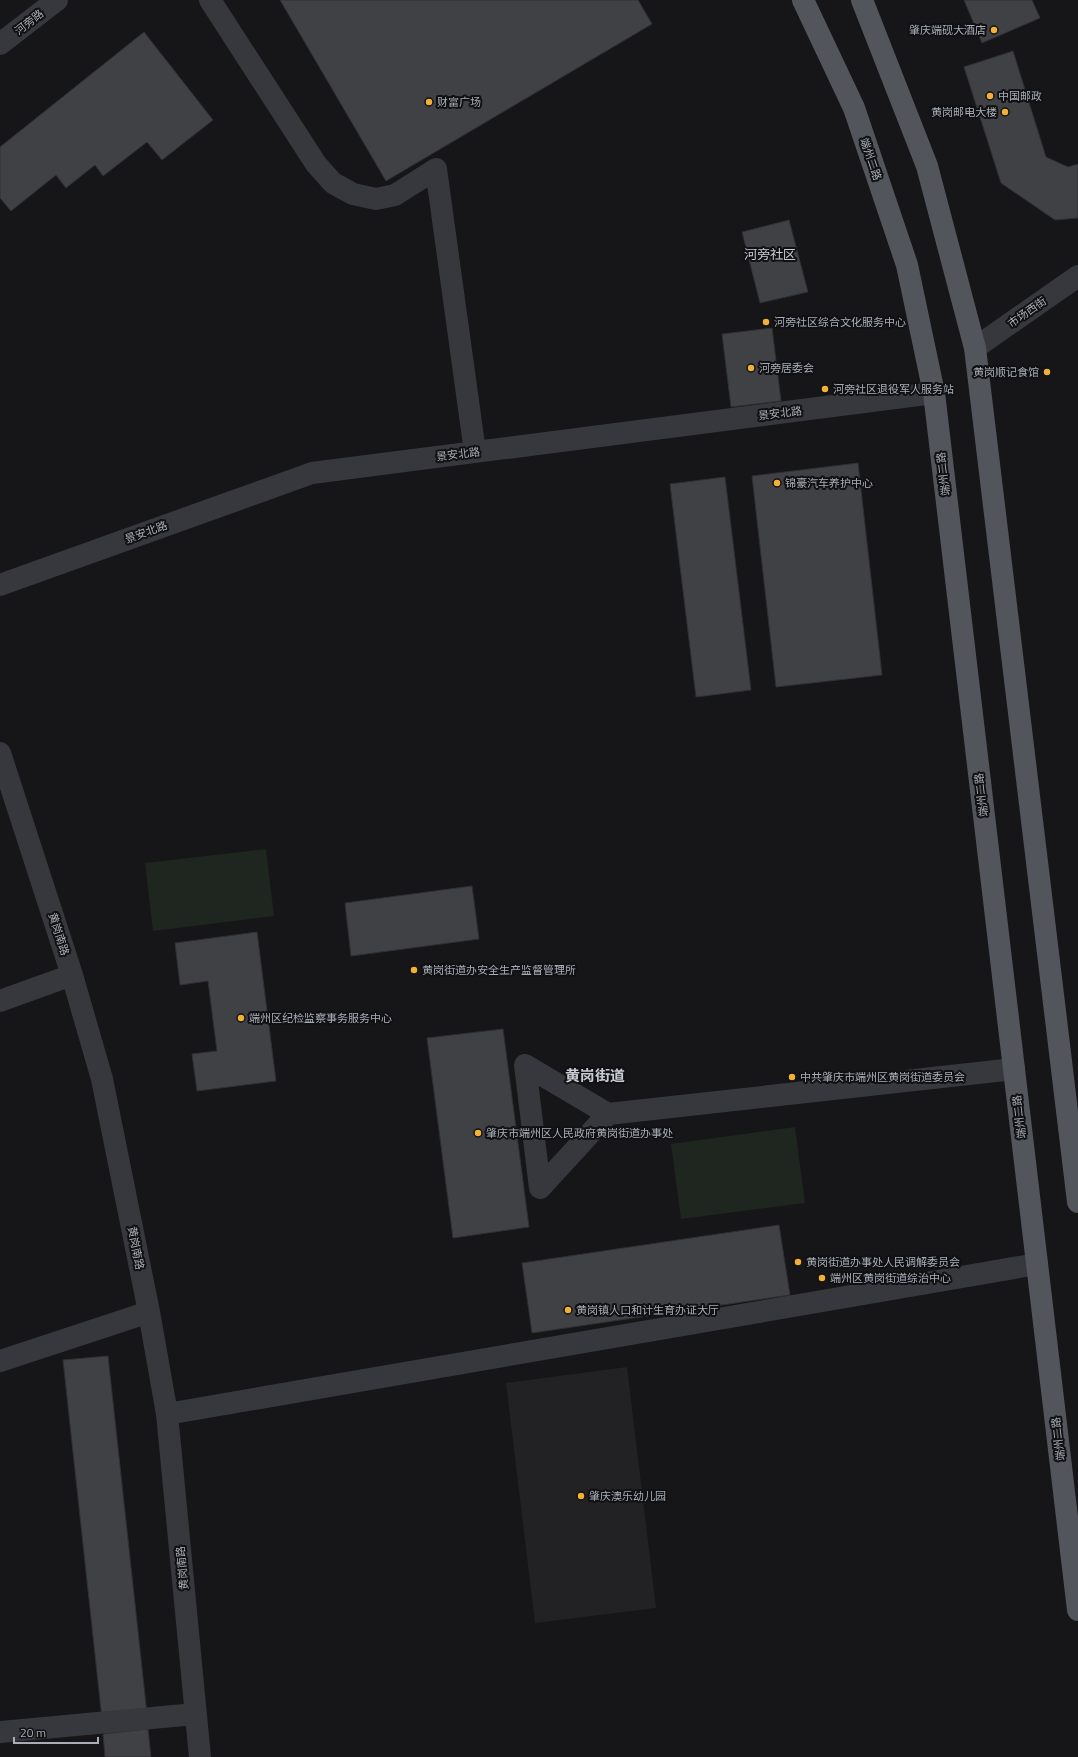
<svg xmlns="http://www.w3.org/2000/svg" width="1078" height="1757" font-family="'Titillium Web','Noto Sans SC',sans-serif">
<style>
.built{fill:#222225}
.grass{fill:#1e261f}
.building{fill:#404145;stroke:#303034}
.lines{fill:none;stroke-linecap:round;stroke-linejoin:round}
.minor{stroke:#37383d;stroke-width:22}
.major{stroke:#53555c;stroke-width:22}
.poi-dot{fill:#f2b134;stroke:#111113;stroke-width:1.5}
.labels{text-anchor:middle;stroke-width:4;stroke-linejoin:round;paint-order:stroke}
.street-label{font-size:11px;fill:#a8adb8;stroke:#111113}
.poi-label{font-size:11px;fill:#a8adb8;stroke:#111113;text-anchor:start}
.quarter-label{font-size:13px;fill:#c9ccd4;stroke:#111113}
.district-label{font-size:15px;font-weight:bold;fill:#c9ccd4;stroke:#111113}
</style>
<rect width="100%" height="100%" fill="#161618"/>
<path class="built" d="M627,1367L656,1608L535,1623L506,1383Z"/>
<path class="grass" d="M266,849L274,916L153,931L145,863Z
M795,1127L805,1203L681,1219L671,1144Z"/>
<path class="building" d="M280,0H638L652,24L386,181Z
M964,0H1032L1040,18L982,43Z
M144,32L213,120L162,160L147,142L103,176L95,165L66,188L56,175L11,211L0,198V147Z
M1013,51L1046,157L1068,167L1078,164V218L1055,220L1001,183L964,67Z
M789,220L808,292L760,303L742,232Z
M772,328L781,401L731,407L722,334Z
M858,463L882,675L776,687L752,476Z
M725,477L751,690L696,697L670,484Z
M472,886L479,939L351,956L345,903Z
M257,932L276,1081L197,1091L192,1054L217,1051L208,981L180,985L175,943Z
M503,1029L529,1227L453,1238L427,1038Z
M779,1225L790,1295L532,1333L522,1263Z
M108,1356L147,1714L102,1719L63,1360Z
M148,1729L151,1757H105L103,1734Z"/>
<g class="lines">
<path class="minor" d="M210,0L316,164L333,183L353,194L376,199L395,195L436,169L475,452
M0,44L57,0
M975,348L1078,276
M0,585L312,473L934,393
M0,753L72,975L102,1079L149,1312L167,1414L200,1757
M0,1001L72,975
M608,1114L540,1188L525,1065L608,1114L1014,1069
M0,1361L149,1312
M167,1414L1037,1264
M0,1732L195,1714"/>
<path class="major" d="M803,0L854,108L907,265L934,393L1078,1610
M862,0L927,166L975,348L1078,1202"/>
</g>
<g class="poi-dot">
<circle cx="994" cy="30" r="4"/>
<circle cx="990" cy="96" r="4"/>
<circle cx="429" cy="102" r="4"/>
<circle cx="1005" cy="112" r="4"/>
<circle cx="766" cy="322" r="4"/>
<circle cx="751" cy="368" r="4"/>
<circle cx="1047" cy="372" r="4"/>
<circle cx="825" cy="389" r="4"/>
<circle cx="777" cy="483" r="4"/>
<circle cx="414" cy="970" r="4"/>
<circle cx="241" cy="1018" r="4"/>
<circle cx="792" cy="1077" r="4"/>
<circle cx="478" cy="1133" r="4"/>
<circle cx="798" cy="1262" r="4"/>
<circle cx="822" cy="1278" r="4"/>
<circle cx="568" cy="1310" r="4"/>
<circle cx="581" cy="1496" r="4"/>
</g>
<g class="labels">
<g class="street-label">
<text transform="translate(29 22) rotate(-38)" y="4">河旁路</text>
<text transform="translate(871 159) rotate(71)" y="4">端州二路</text>
<text transform="translate(1027 312) rotate(-35)" y="4">市场西街</text>
<text transform="translate(780 413) rotate(-7)" y="4">景安北路</text>
<text transform="translate(458 454) rotate(-7)" y="4">景安北路</text>
<text transform="translate(943 474) rotate(-97)" y="4">端州二路</text>
<text transform="translate(146 532) rotate(-20)" y="4">景安北路</text>
<text transform="translate(981 795) rotate(-97)" y="4">端州二路</text>
<text transform="translate(59 934) rotate(72)" y="4">黄岗南路</text>
<text transform="translate(1019 1117) rotate(-97)" y="4">端州二路</text>
<text transform="translate(136 1248) rotate(79)" y="4">黄岗南路</text>
<text transform="translate(1058 1439) rotate(-97)" y="4">端州二路</text>
<text transform="translate(182 1568) rotate(-95)" y="4">黄岗南路</text>
</g>
<g class="poi-label">
<text x="986" y="34" text-anchor="end">肇庆端砚大酒店</text>
<text x="998" y="100">中国邮政</text>
<text x="437" y="106">财富广场</text>
<text x="997" y="116" text-anchor="end">黄岗邮电大楼</text>
<text x="774" y="326">河旁社区综合文化服务中心</text>
<text x="759" y="372">河旁居委会</text>
<text x="1039" y="376" text-anchor="end">黄岗顺记食馆</text>
<text x="833" y="393">河旁社区退役军人服务站</text>
<text x="785" y="487">锦豪汽车养护中心</text>
<text x="422" y="974">黄岗街道办安全生产监督管理所</text>
<text x="249" y="1022">端州区纪检监察事务服务中心</text>
<text x="800" y="1081">中共肇庆市端州区黄岗街道委员会</text>
<text x="486" y="1137">肇庆市端州区人民政府黄岗街道办事处</text>
<text x="806" y="1266">黄岗街道办事处人民调解委员会</text>
<text x="830" y="1282">端州区黄岗街道综治中心</text>
<text x="576" y="1314">黄岗镇人口和计生育办证大厅</text>
<text x="589" y="1500">肇庆澳乐幼儿园</text>
</g>
<g class="quarter-label">
<text x="770" y="259">河旁社区</text>
</g>
<g class="district-label">
<text x="595" y="1081">黄岗街道</text>
</g>
</g>
<path d="M14 1737v6h84v-6" fill="none" stroke="#a8adb8" stroke-width="2"/>
<text x="20" y="1737" font-size="12" fill="#a8adb8" stroke="#111113" stroke-width="3" paint-order="stroke">20 m</text>
</svg>
